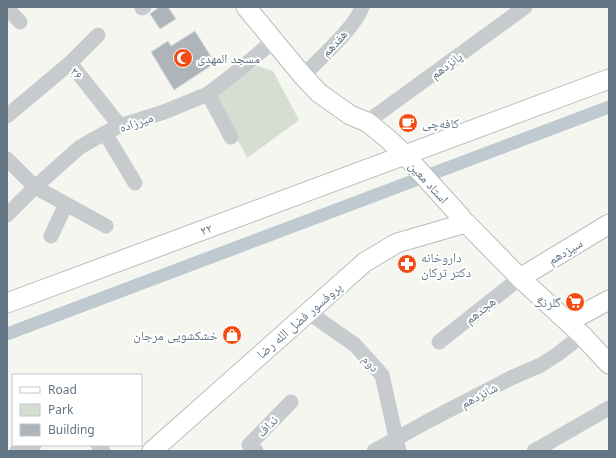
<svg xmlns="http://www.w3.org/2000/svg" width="616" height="458" font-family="'Noto Sans','Noto Naskh Arabic',sans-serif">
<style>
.green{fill:#d6ded2}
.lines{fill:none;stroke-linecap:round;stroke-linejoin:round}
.canal{stroke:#becacf;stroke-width:13}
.building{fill:#adb5ba;stroke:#d7d7d4}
.major-casing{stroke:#b8bcc0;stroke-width:21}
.minor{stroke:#c8cbce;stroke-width:15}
.major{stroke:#fff;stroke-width:19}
.labels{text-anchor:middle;stroke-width:4;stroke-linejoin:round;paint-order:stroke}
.street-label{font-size:13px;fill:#627585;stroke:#fff}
.poi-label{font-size:13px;fill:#627585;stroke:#fff;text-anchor:start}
</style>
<rect width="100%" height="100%" fill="#f6f6f1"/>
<path class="green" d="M257,66L273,71L299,120L247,158L216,97Z"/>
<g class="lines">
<path class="canal" d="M7,334L609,107"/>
</g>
<path class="building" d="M159,7H168L176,19L160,29L150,14Z
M195,31L215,63L174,90L151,52L168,41L171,46Z"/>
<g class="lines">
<g class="major-casing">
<path id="major" d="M246,7L303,76L319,93L350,115L367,122L387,138L404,154L461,217
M520,278L609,224
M7,303L609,79
M568,322L609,300
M152,451L365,262L397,243L466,223L520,278L582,335L609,364"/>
</g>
<path class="minor" d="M7,8L20,22
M142,8L144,7
M70,63L98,35
M303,76C319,59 355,28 362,7
M208,94L231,137
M7,116L70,63L120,126
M367,122L525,7
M105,133L135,183
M7,159L35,187L106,226
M7,215L35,187L80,147L105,133L120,126L164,112L208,94L243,67L273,41
M51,236L66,204
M308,312L355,345L382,375L399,451
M439,342L520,278
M98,445L103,451
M17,451L34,445
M256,451L249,445L291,402
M374,451L430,420L511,378L541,365L558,354L582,335
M534,451L609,408"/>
<use href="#major" class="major"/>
</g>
<defs>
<g id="mosque-disc" transform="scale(1)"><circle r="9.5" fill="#f24d15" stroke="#fff"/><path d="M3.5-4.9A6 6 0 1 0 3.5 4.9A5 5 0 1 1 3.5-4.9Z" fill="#fff"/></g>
<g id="cafe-disc" transform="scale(1)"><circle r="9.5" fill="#f24d15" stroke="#fff"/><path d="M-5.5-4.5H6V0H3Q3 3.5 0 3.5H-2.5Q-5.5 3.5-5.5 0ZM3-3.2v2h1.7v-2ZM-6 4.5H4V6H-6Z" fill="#fff"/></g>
<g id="pharmacy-disc" transform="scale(1)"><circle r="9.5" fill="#f24d15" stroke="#fff"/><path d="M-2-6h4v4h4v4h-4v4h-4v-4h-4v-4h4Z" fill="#fff"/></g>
<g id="supermarket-disc" transform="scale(1)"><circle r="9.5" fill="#f24d15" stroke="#fff"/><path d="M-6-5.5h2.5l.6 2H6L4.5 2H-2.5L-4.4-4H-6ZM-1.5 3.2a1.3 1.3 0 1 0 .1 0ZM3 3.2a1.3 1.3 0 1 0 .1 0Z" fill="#fff"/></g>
<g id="shop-disc" transform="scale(1)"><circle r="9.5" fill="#f24d15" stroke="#fff"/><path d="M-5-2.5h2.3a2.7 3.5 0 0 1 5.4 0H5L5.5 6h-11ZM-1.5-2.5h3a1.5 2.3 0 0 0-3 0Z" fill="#fff"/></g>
</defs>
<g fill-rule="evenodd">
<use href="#mosque-disc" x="183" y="58"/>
<use href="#cafe-disc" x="408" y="123"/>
<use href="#pharmacy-disc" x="407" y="264"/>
<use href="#supermarket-disc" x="575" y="302"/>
<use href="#shop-disc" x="232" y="335"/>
</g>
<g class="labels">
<g class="street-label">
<text transform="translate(334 43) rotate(-47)" y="5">هفدهم</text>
<text transform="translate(446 65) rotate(-36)" y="5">پانزدهم</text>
<text transform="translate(77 73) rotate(48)" y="5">۲۶</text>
<text transform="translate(136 122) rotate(-19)" y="5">میرزاده</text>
<text transform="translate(429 182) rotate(48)" y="5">استاد معین</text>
<text transform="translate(206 229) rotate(-20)" y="5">۲۲</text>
<text transform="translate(565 251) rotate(-31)" y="5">سیزدهم</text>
<text transform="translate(480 310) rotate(-38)" y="5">هجدهم</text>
<text transform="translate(299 320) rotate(-41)" y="5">پروفسور فضل الله رضا</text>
<text transform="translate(371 363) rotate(47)" y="5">دوم</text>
<text transform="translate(479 395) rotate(-27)" y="5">شانزدهم</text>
<text transform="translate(267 426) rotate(-46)" y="5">نداف</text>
</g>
<g class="poi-label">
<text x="197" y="63">مسجد المهدی</text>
<text x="422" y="128">کافه‌چی</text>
<text x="421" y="262">داروخانه<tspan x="421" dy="15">دکتر ترکان</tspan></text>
<text x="561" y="307" text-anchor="end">گلرنگ</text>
<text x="218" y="340" text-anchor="end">خشکشویی مرجان</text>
</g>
</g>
<rect width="616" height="458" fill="none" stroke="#627585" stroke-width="16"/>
<rect x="12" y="374" width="130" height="72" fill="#ffffff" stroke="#c0c8ce"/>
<rect x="20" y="387" width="20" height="6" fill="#ffffff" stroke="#c0c8ce"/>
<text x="48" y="394" font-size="12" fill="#627585">Road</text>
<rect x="20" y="404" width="20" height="12" fill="#d6ded2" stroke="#c0c8ce"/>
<text x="48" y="414" font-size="12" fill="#627585">Park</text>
<rect x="20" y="424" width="20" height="12" fill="#adb5ba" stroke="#c0c8ce"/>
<text x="48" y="434" font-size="12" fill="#627585">Building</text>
</svg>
